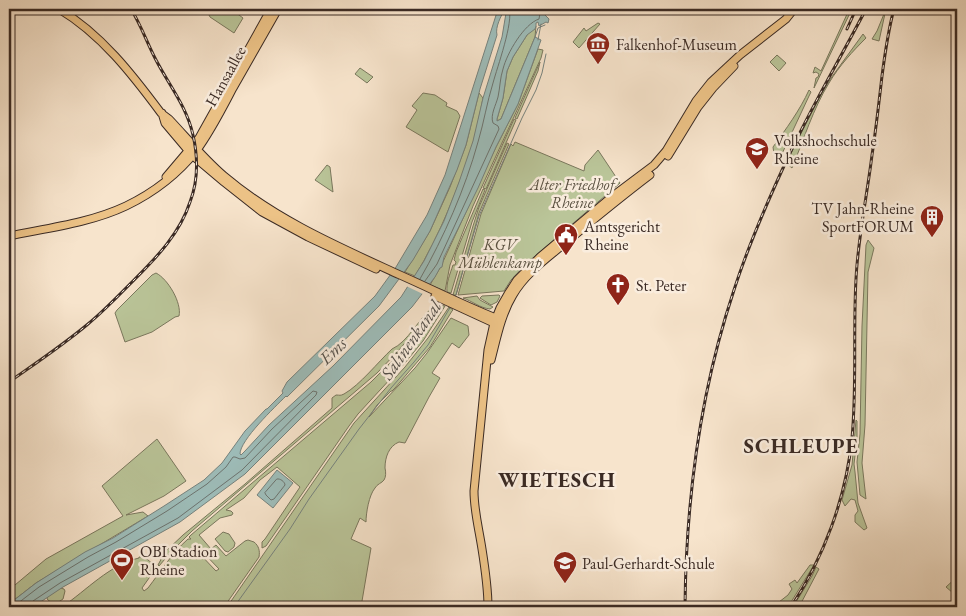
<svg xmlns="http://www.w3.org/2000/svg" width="966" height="616" font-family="'EB Garamond',serif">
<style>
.green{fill:#bac599;stroke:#7a785e;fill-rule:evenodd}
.water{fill:#9ebebb;stroke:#76837f}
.pier{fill:#f7e4cc}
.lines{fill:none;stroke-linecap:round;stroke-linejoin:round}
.shore{stroke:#6c7470;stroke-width:1}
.stream{stroke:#76837f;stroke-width:1}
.major-casing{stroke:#3a2a24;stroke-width:9}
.major{stroke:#ecc286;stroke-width:7}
.rail-casing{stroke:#3a2a24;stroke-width:3}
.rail{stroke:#faedde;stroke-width:1;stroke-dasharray:4;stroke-linecap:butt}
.labels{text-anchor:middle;stroke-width:5;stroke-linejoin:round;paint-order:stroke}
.poi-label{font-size:16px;fill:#3a2a24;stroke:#faedde;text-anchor:start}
.street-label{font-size:16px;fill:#3a2a24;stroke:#faedde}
.park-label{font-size:16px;font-style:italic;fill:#5a5141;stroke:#faedde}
.water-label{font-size:18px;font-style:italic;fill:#534f4a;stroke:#faedde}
.district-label{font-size:21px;font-weight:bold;letter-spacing:1px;fill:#3a2a24;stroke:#faedde}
</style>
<rect width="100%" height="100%" fill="#f7e4cc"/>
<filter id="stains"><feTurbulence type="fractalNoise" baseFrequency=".004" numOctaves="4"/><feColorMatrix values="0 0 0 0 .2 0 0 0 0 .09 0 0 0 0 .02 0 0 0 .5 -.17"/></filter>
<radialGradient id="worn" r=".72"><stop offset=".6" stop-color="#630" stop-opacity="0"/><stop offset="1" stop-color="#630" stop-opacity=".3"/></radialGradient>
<path class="green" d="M209,9H231L243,18L234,33L210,17L208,13Z
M886,9L879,41L872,39L877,31Z
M848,12L850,13L814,88L816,78L818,77L819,74L816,72L813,73L815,67L821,71Z
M598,23L600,24L579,48L573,42L584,28L586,31Z
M536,26L535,37L501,119L497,121V119L503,98L507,71L513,57L527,35Z
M863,34L866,38C853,51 839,66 829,83C813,109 804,139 792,168L786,163L820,96L831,78Z
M538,49L543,50L541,58L473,206L450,265L445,291L430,285L441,266L496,147L518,104Z
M777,55L786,63L779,71L770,62Z
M540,62L538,71L517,119L515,118Z
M360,68L373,77L367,83L355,74Z
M809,90L811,92L809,96L780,158L774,154L773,147C786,129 800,110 809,90Z
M423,93L435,95L447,103L446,106L457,111L460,116L448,152L406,127L417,110L412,106Z
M479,93L483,98C480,113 477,128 473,143C458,189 440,235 415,276L405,272L430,231L450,187L466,145Z
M514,119L516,120L486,189L483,188Z
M515,142L584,171L585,165L598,150L620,183L527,263L511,280L504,291L458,295L481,214L511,144L513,146Z
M507,143L509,144L479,213L457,292L456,295H453L473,226L479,207Z
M327,165L330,167L333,192L315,180Z
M483,189L485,190L472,222L451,293L447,292C446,283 450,274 453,265H455L456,262L454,260L456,252Z
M868,240L874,248L868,272L865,425L862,463L866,499L860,495L857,462L860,434L862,326L866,245Z
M156,273C168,279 182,303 179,316L175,317L152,332L125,342L115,313L117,310L152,275Z
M499,295L500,296L497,302L491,305L480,298L482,296Z
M477,296L480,300L493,307L490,309C480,308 472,301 463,298Z
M440,305L445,306L423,341L404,364L358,414L349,426L266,546L262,548V542L265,539L300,487L277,467L260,480L244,498L226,510L231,511L233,513L232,515L220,518L199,535L211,549L216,545L226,556L245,541L248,540L254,542C259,546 260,551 259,557L224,607H62C87,590 109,565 139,558V557C145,556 151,562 155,567L157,566L158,568L156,570L152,569L154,571L142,588L144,591L148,588C161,571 172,553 188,539H191L189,537L191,535L371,382L398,355L431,314ZM199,548L219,569L216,571L197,551Z
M434,306L435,307L399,350L377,373L192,531L171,552L159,566L158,565L165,552L183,535L245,484L332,408V398L336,395C340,395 340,396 344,394C360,385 378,362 392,349C408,342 419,318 434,306Z
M449,307L453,310L452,311L430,347L395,388L392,391H391L377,405L369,417L415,368L427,353L451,318L468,326L469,335L459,348L452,343L432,373L440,378L429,397L405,443L399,442C389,446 385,457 385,468C386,472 386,477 384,480C382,483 377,484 375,488C369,495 366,513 366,522L360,518L351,539L371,548L361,607H227L354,423L405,367L428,338Z
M856,420L857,421V439L854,464L855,472L858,503L867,528L864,530L855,522V515L858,511L855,500L851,499L845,506L842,500L852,465Z
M157,439L186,481L164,496L126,515L143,512L148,516L36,583L9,604V590L46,559L123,516L102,486Z
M223,532L229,534L235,543L234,547L228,552L225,551L215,539Z
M810,565H814L788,607H777L779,602L788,595L792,589L789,584L795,580L797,583Z
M816,567L819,569L799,607H793L812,576Z
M957,577V601L951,595L953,593L946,587Z
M60,588L64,589L65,591L63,599L57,603L53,604L47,599L48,595Z"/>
<path class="water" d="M498,9H505C501,16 495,27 497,35L480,89L466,145L457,170L430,231L413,260L379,306L287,397L286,396C275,407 240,440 240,454L241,455L245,451L269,425L333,366L401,297L424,261L444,221L459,182L473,141L483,98L502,37L506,13L508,9H548L547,13L545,15L549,19L548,23L546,22L539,26L538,22L536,23V26L535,29L527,35L513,57L507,71L503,98L497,119V121L501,119L535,37L541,40L518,104L496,147L478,188L444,257L442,267L440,268L435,277L412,307L245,474L180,522L63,587L33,607H9V604L36,583L85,552L113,538L164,506L204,480L222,463L245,431L266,409H267L283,393L282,391L287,382L375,296L396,267L427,215L445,175Z
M277,470L293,483L273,508L257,495Z"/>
<path class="pier" d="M412,276L432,286L425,295L406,286Z"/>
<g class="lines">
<path class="shore" d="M420,279C444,237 465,189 478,142C484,122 487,102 493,83C497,68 514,21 509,9
M425,281L437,264L499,129L498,126L493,123C490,115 496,105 498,97C500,88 500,78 503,69C507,53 524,24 539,19L540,13L543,9
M277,479C280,478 285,482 285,485L274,499L271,500L266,495L265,493Z
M13,607L39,587L88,557L116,542L167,511L207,484L226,467L233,457H235L240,459L245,458L272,429L313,391L317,392L316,395L242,470L178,518L60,583L33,601L31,607"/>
<path class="stream" d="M535,37L538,28L545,25
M538,40L541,24
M455,298L479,216L522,118L536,90L542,73L546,54
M234,607L290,529L309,499L359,429L391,388L414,362L428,345L451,306"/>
<g class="major-casing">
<path id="major" d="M59,9C101,34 132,74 161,113L169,119C187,138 204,159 224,176C276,220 339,247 400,275C434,290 467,307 501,320
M162,113L165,123L192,155L224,182L262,212L308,237L376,269
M668,156L698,107L713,88L734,66
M166,177L199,138L271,9
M9,236C48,228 90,223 126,206C153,193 178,174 197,150C211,131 222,109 233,88C248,62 263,35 278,9
M435,296L498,325
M491,360C497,337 501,315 513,295C525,274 546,259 564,244C593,220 621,197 650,175
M488,607C488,588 485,568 482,549C479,529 474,511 474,491L488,350L494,323L500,308L508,294L517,280L540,257L614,195L654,165L666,151L696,101L711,82L740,55L786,19L794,9"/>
</g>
<use href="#major" class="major"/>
<g class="rail-casing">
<path id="rail" d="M847,29L856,9
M9,382C36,363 63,345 88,324C105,310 120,294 135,279C157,257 180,233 190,202C198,181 198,157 193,135C187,107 169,85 156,60C147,43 141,25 131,9
M685,607C686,500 700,392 734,290C749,243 769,198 790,153C813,104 841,57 866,9
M791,607C824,557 846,498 852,438C857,385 853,332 856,279C858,237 867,196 872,155C876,129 879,102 882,76C885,53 888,31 894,9"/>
</g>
<use href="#rail" class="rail"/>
</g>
<defs>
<g id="museum-pin" transform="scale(1.25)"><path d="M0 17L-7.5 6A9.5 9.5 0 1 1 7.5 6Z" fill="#8f2418" stroke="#faedde"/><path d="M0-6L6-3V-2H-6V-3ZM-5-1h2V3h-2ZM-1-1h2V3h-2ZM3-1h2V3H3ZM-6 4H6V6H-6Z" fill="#fff"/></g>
<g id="university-pin" transform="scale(1.25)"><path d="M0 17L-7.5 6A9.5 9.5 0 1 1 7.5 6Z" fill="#8f2418" stroke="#faedde"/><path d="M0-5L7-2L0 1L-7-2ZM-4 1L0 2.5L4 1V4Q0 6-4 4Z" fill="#fff"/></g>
<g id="building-pin" transform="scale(1.25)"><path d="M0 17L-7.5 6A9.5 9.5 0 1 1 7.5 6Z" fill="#8f2418" stroke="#faedde"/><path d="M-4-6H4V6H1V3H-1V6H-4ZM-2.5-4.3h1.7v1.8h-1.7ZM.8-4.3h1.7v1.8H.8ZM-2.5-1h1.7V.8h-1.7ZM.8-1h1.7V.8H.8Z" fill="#fff"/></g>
<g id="civic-pin" transform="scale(1.25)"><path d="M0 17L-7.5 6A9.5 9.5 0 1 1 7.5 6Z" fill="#8f2418" stroke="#faedde"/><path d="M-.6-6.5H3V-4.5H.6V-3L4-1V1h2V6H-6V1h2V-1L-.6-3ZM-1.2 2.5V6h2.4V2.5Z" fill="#fff"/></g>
<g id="church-pin" transform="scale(1.25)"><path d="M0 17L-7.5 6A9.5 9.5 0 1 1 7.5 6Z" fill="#8f2418" stroke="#faedde"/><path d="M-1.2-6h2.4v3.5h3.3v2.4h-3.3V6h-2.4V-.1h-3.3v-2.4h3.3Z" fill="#fff"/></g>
<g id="stadium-pin" transform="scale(1.25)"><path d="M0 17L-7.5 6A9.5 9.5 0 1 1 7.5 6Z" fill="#8f2418" stroke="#faedde"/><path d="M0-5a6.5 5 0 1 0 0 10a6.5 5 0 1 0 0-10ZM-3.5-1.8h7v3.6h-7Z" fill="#fff"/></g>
<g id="school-pin" transform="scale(1.25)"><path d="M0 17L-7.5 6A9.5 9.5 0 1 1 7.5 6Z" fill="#8f2418" stroke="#faedde"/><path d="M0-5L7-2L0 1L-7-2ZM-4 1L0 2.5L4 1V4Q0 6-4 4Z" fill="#fff"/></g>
</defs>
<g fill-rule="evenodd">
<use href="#museum-pin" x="598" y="44"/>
<use href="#university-pin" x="757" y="149"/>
<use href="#building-pin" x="932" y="217"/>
<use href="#civic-pin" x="566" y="235"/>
<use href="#church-pin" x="618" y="285"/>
<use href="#stadium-pin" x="122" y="560"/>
<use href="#school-pin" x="565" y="563"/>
</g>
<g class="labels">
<g class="poi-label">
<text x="616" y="50">Falkenhof-Museum</text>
<text x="774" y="146">Volkshochschule<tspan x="774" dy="18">Rheine</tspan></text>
<text x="914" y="214" text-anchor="end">TV Jahn-Rheine<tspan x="914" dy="18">SportFORUM</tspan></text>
<text x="584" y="232">Amtsgericht<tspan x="584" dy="18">Rheine</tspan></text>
<text x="636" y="291">St. Peter</text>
<text x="140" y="557">OBI Stadion<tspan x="140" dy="18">Rheine</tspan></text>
<text x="582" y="569">Paul-Gerhardt-Schule</text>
</g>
<g class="street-label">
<text transform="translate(225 76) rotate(-61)" y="6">Hansaallee</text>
</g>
<g class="park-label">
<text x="572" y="190">Alter Friedhof<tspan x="572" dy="18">Rheine</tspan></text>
<text x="500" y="250">KGV<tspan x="500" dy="18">Mühlenkamp</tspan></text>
</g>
<g class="water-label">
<text transform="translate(411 340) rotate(-55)" y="6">Salinenkanal</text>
<text transform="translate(333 351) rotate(-44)" y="6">Ems</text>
</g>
<g class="district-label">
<text x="801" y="453">SCHLEUPE</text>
<text x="557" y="487">WIETESCH</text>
</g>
</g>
<rect width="966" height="616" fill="none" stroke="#f7e4cc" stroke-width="30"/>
<rect x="10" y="10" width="946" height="596" fill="none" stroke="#3a2a24" stroke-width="2.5"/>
<rect x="15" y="15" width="936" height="586" fill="none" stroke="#3a2a24"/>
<rect width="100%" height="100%" filter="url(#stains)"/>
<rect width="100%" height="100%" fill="url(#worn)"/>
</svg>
